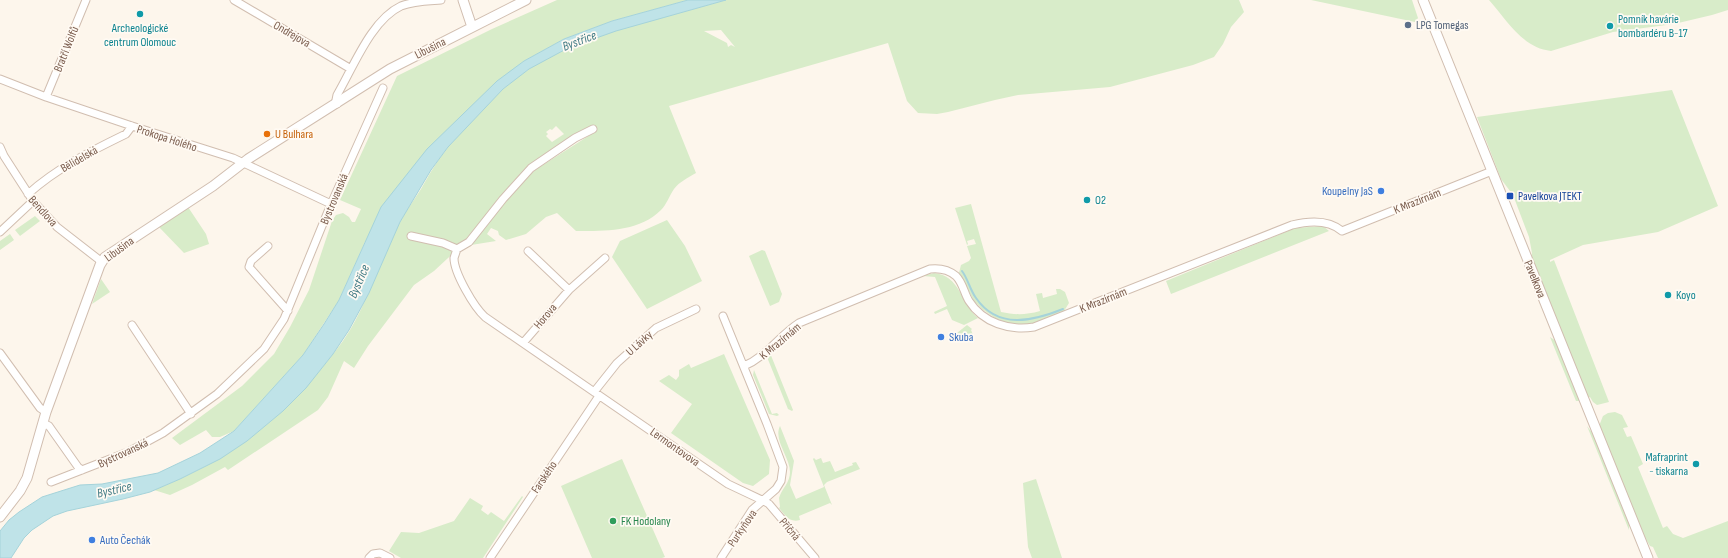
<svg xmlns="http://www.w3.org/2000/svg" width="1728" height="558" font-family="'Sofia Sans Condensed',sans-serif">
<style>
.green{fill:#d8ecc9;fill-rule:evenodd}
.water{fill:#bfe3e8;stroke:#a5d3da}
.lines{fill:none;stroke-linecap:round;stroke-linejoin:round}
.stream{stroke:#a5d3da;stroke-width:2}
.minor-casing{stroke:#d1beb0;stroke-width:9}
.tertiary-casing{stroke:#d1beb0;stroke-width:11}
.minor{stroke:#fff;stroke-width:7}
.tertiary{stroke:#fff;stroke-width:9}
.culture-dot{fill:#0f9aa8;stroke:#fffaf3;stroke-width:1.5}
.service-dot{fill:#5c6f8a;stroke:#fffaf3;stroke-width:1.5}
.food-dot{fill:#e8710a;stroke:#fffaf3;stroke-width:1.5}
.shop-dot{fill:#3f7fe0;stroke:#fffaf3;stroke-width:1.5}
.transit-dot{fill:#1a4fb4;stroke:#fffaf3;stroke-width:1.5}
.leisure-dot{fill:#2e9e5b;stroke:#fffaf3;stroke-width:1.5}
.labels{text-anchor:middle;stroke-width:3.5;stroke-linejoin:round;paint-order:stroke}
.culture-label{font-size:12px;fill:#0d838f;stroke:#fffaf3;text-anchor:start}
.service-label{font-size:12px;fill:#4e5e75;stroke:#fffaf3;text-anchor:start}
.street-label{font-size:12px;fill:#7a5c4d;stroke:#fffaf3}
.food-label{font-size:12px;fill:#c56008;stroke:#fffaf3;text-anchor:start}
.shop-label{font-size:12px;fill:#366cbe;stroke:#fffaf3;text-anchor:start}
.transit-label{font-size:12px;fill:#164399;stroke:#fffaf3;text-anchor:start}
.leisure-label{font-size:12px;fill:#27864d;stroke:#fffaf3;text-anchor:start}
.water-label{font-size:13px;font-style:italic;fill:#437c86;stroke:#fffaf3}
</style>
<rect width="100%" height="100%" fill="#fdf6ec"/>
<path class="green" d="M557,0H688L612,21L564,39L524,61L365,242L339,300L303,355L234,431L220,437H212L206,430L180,445L172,438L242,386L274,354L290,327L309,290L332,221L336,215L343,213L349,217L352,222H355L361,209L340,200L397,76L492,29Z
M726,0H1239L1244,12L1231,27L1223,44L1214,57L1193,65L1110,87L1018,95L995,100L948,112L937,114L918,113L907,101L888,43L669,106L696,173C689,177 679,182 674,189C669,196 667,204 661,210C639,232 605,231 576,231L557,213L546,217L526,234L506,240L499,235L498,231L491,228L487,234L496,241L471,245L508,198L535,170L590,135L586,129L568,138L529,165L502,194L461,246L434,271L414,285L368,346L354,368L344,361L328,397L318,410L228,470L225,467L192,485L170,495L154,490C223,463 272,428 319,371C330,358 341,345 350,330C370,296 381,257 400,222C406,211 414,200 421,189C429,175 436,162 447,149C456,137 468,126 479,114C487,106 495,96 503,89C562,36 652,21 726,0ZM721,30L735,47L731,45L728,47L727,43L704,31ZM556,126L564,134L552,142L546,136L548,134L546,132L550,129L552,130Z
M1311,0H1412L1418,18L1415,22Z
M1489,0H1728V10L1712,15L1674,24L1613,32L1551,51C1522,48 1507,20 1489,0Z
M1672,90L1718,206L1658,232L1583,245L1550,260V262L1554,260L1609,402L1597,405L1593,402L1590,397L1587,398L1533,263L1534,260H1531L1532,253L1529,237L1513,195L1501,179L1477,117Z
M971,204L1001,312C1015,315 1026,315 1040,311L1036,294L1042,293L1043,298L1057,294L1056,289H1060L1065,292L1069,303L1064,311L1034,324H1010L995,318L982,309L974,301L959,273L961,265L969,261L971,258L967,246L976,244L974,239L967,241L968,244L967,245L955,208Z
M188,207L206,234L209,244L184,253L158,226Z
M35,216L40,221L20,236L15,230Z
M667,220L685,246L702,281L647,309L612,257L620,241Z
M1323,226L1329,231L1171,294L1166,281L1295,228Z
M10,234L14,240L0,250V241Z
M762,250L765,251L782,294L779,302L770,306L749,256Z
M934,273C960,275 961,304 978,318L964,325L952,320L947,309L935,314L934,312L947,306L935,277L923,276Z
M101,279L110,292L92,304Z
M967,325L972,329L971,330L973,335L960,341L954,342L952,337Z
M1550,337L1556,341L1580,401H1576Z
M770,353L793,410L792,411L788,409L767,357Z
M724,354L770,460L769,474L753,486L743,483L671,433L692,404L659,381L669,375L676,380L679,376V370L689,364L691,368Z
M754,370L772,414L777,413L779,415L777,416L769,414L753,375Z
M1615,412L1622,415L1628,427L1623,428L1627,437L1631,436L1643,464L1638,467L1663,528L1667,526L1673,534L1683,538L1728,521V558H1658L1653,547L1650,546L1641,531L1599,426L1603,416L1608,413Z
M780,426L794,461L790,485L796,499L824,487L813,459L814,458L816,460L821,458L823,463L830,461L835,472L853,465L852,463L856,462L860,469L827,482L824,485L832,505L830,503L799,516L800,520C789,523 785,515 779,508L780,507L779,498C782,488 790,483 790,472C790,457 773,440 780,426Z
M1587,426L1593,434L1629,524V530Z
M622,459L665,557L662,558H592L561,486Z
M1036,479L1062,558H1032L1028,547L1023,483Z
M522,496L523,497L483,558H401L389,551L401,532L419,533L454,521L470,498L483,506L481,510L488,515L491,512L504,521Z"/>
<path class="water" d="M688,0H726L616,31L568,48L529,69L503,89L448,147L431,170L400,222L369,293L349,330L333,354L306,388L283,411L247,441L220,459L180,479L150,492L123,499L67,511L53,516L32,530L24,538L11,558H0V531L9,520L19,512L42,497L80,485L102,484L158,473L200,453L234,431L303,355L324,324L339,300L381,207L427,149L497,81L524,61L564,39L612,21Z"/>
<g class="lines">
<path class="stream" d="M962,271C968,279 970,290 976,298C998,330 1033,321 1063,309"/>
<g class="minor-casing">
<path id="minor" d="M234,0L351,69
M0,79L46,97L132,126L233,158L331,204
M46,97L86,0
M337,104L336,100L337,95C353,68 371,20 401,6C414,1 428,1 441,0
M0,147L4,156L33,201L57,227L102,262
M28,194C57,168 91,151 126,134L132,126
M0,232L33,201
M411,236L443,243L457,249
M268,246L251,261L249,267L288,311
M457,249C456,252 455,255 454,258C454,273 474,307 485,317L728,484L764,501L769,504L815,558
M457,249L469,242L503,199L531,168L575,138L593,129
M528,251L569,290
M132,325L191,414
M523,343L569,290L605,258
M0,353L40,408L46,412
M744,366C766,357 779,336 799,323L930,269C939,268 949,270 956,276C963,283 964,293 969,301C983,323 1010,331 1034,327L1292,225C1308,221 1328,219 1342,231L1492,171
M594,392L617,363L656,328L696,309
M43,423L49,426L78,467L82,470
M51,482L128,452L163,433L217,394L264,349L284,319L331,204L383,88
M369,558L373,554L380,553L390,558
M490,558L599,396
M721,558L752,510L776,489L781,481L783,467L767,424L723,316"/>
</g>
<g class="tertiary-casing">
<path id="tertiary" d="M463,0L472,27
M1423,0L1648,558
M0,517L20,491L27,478L46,412L100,265L105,257L213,186L248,159L390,69L526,0"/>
</g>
<use href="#minor" class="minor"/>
<use href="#tertiary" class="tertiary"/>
</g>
<g class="culture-dot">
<circle cx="140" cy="14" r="4"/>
<circle cx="1610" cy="26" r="4"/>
<circle cx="1087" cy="200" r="4"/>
<circle cx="1668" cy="295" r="4"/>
<circle cx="1696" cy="464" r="4"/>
</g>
<circle class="service-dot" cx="1408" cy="25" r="4"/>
<circle class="food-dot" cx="267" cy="134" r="4"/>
<g class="shop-dot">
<circle cx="1381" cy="191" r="4"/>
<circle cx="941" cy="337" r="4"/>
<circle cx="92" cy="540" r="4"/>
</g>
<rect class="transit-dot" x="1506" y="192" width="8" height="8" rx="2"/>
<circle class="leisure-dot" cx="613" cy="521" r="4"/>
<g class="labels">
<g class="culture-label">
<text x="1618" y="23">Pomník havárie<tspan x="1618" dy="14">bombardéru B-17</tspan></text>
<text x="140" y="32" text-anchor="middle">Archeologické<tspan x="140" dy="14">centrum Olomouc</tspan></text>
<text x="1095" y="204">O2</text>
<text x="1676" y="299">Koyo</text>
<text x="1688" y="461" text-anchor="end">Mafraprint<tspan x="1688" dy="14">- tiskarna</tspan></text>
</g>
<g class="service-label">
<text x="1416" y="29">LPG Tomegas</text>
</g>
<g class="street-label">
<text transform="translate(292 34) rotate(30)" y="4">Ondřejova</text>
<text transform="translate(430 48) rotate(-27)" y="4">Libušina</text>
<text transform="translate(66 49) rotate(-68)" y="4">Bratří Wolfů</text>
<text transform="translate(167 138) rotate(18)" y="4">Prokopa Holého</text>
<text transform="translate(79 159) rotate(-30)" y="4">Bělidelská</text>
<text transform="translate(334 199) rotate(-67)" y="4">Bystrovanská</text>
<text transform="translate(1417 201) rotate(-22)" y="4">K Mrazírnám</text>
<text transform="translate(43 211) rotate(48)" y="4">Bendlova</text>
<text transform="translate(119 249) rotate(-36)" y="4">Libušina</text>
<text transform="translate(1535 279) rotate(68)" y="4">Pavelkova</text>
<text transform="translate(1103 300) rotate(-22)" y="4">K Mrazírnám</text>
<text transform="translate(545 316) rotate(-50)" y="4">Horova</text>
<text transform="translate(780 341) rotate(-40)" y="4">K Mrazírnám</text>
<text transform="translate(639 343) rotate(-42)" y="4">U Lávky</text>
<text transform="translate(675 447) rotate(35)" y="4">Lermontovova</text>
<text transform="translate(123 453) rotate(-25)" y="4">Bystrovanská</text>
<text transform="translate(544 477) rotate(-56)" y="4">Farského</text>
<text transform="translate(742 528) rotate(-56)" y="4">Purkyňova</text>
<text transform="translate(790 529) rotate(50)" y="4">Příčná</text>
</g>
<g class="food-label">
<text x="275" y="138">U Bulhara</text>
</g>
<g class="shop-label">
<text x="1373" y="195" text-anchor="end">Koupelny JaS</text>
<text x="949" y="341">Skuba</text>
<text x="100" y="544">Auto Čechák</text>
</g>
<g class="transit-label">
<text x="1518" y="200">Pavelkova JTEKT</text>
</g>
<g class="leisure-label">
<text x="621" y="525">FK Hodolany</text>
</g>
<g class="water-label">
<text transform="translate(579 40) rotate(-21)" y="5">Bystřice</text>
<text transform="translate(358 281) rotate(-67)" y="5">Bystřice</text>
<text transform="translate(114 489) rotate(-13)" y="5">Bystřice</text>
</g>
</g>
</svg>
